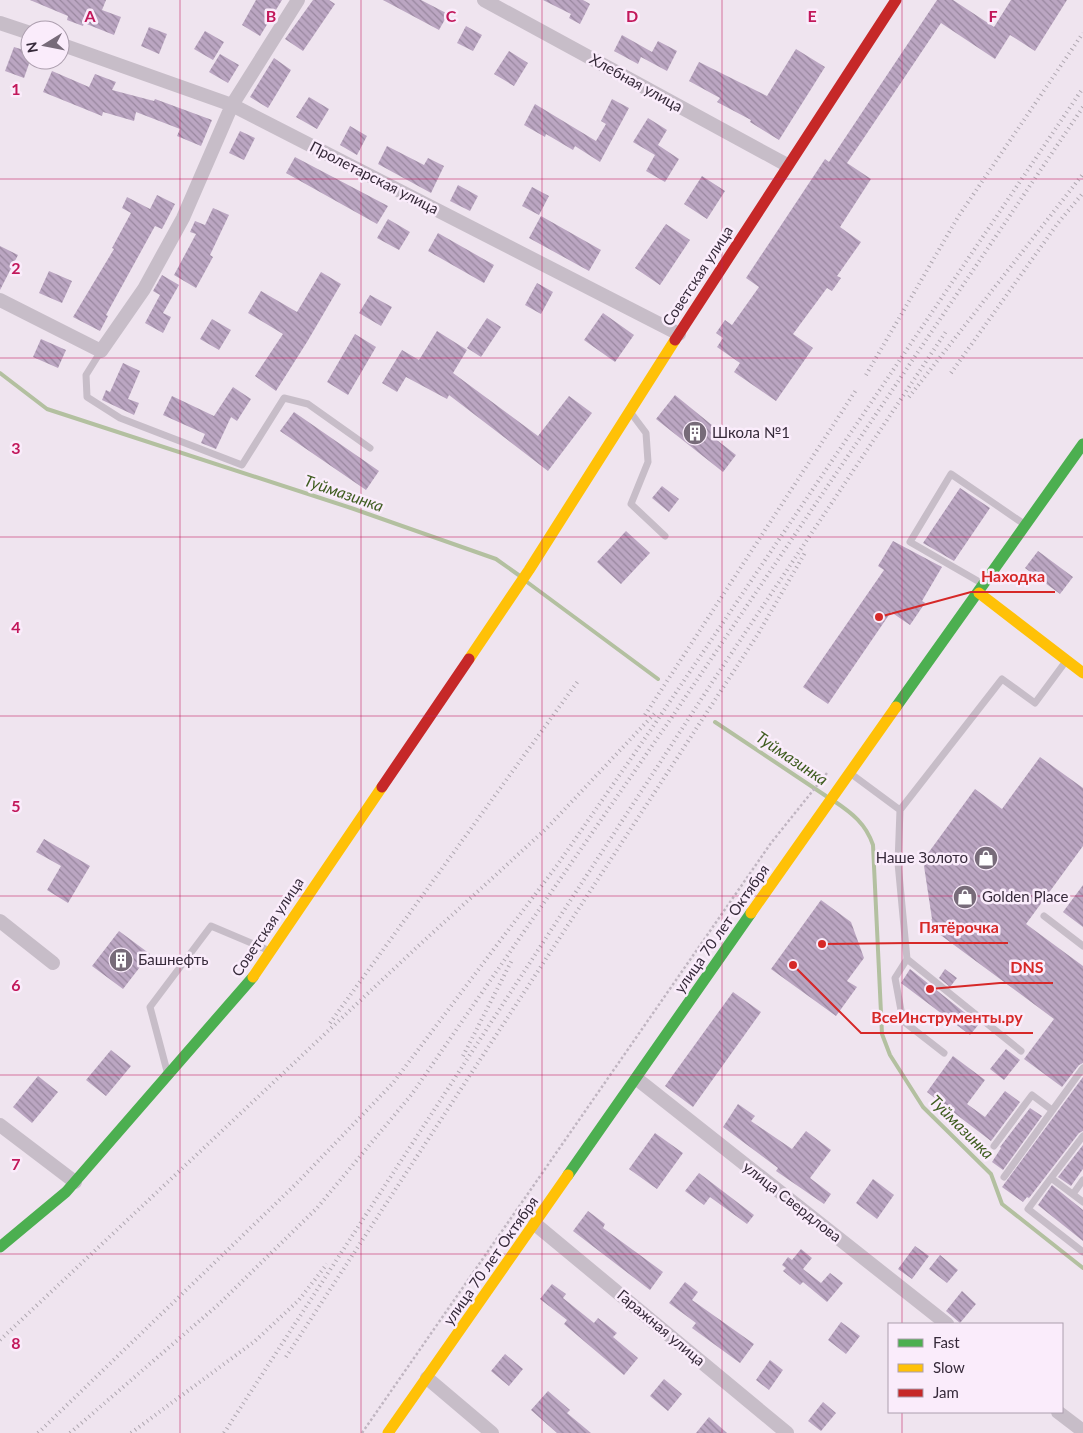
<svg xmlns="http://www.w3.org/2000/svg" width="1083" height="1433" font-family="Lato,sans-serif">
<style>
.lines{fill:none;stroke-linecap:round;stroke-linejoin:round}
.stream{stroke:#b3c0a0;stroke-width:4}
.building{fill:url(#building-back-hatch)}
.path{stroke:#c0b5c1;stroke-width:2.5;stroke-dasharray:2.5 2.5;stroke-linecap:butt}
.lane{stroke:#c7bdc8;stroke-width:7}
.street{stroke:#c7bdc8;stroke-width:14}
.fast{stroke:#4caf50;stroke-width:11}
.slow{stroke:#ffc107;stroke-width:11}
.jam{stroke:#c62828;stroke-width:11}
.rail{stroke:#afa7b0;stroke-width:4;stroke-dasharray:1 4;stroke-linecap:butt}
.grid{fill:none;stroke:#c2185b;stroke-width:1;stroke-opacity:0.55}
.labels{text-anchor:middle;stroke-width:5;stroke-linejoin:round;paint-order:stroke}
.street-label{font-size:15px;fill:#362a3a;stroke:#faecfb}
.poi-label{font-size:15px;fill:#362a3a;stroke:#faecfb;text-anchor:start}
.water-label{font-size:16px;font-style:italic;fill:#3e5c1f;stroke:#faecfb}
.grid-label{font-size:16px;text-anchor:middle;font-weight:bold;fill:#c2185b;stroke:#faecfb;stroke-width:5;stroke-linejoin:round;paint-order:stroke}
.leader{fill:none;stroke:#d62828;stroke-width:2}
.callout-dot{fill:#d62828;stroke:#faecfb;stroke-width:2}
.callout-label{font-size:16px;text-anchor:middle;font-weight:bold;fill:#d62828;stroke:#faecfb;stroke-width:5;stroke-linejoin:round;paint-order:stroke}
</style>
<defs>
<pattern id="building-back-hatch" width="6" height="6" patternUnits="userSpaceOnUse" patternTransform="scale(1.25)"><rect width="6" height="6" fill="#bba6c2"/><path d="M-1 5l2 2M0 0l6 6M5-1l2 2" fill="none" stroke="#99879f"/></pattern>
</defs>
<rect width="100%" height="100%" fill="#efe4ef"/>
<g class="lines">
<path class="stream" d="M0,373L47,409L354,509L496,559L520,576
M527,582L658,679
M715,722L826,796
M834,801C852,813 866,824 873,845L882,1034L890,1055L923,1107L991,1174L1002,1204L1083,1268"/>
</g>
<path class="building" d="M30,0H106L102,10L121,17L114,35L84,23L83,26L67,20L68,16Z
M256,0H282L260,36L242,25Z
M313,0H329L335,4L303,51L285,39Z
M383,0H421L448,14L439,30Z
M543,0H583L590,4L580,24L569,18L571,14Z
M937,0H953L994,27L1011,0H1067L1035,51L1010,35L995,59L941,23L847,163L871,179L840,227L861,242L837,276L841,278L832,291L827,288L793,334L813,348L776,401L734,372L740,363L717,347L723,338L716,333L725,320L732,325L759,287L746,278L825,159L829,162Z
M466,26L482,35L473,51L457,43Z
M149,27L167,34L159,54L141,46Z
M205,31L224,42L213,60L194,49Z
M622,35L652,52L658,41L677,51L667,71L641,57L638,64L614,51Z
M14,47L30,52V61L24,78L5,71Z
M796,49L825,67L779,140L750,122L751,120L717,102L720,98L689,81L699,62L767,96Z
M509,51L528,63L514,86L494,74Z
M220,54L239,65L228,83L209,72Z
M274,58L291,70L268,108L250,97Z
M52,71L89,87L95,74L116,82L112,90L154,101L155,99L212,120L201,146L177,136L180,129L136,112L134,121L103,112L102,116L43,92Z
M309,97L329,109L317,129L296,117Z
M612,99L629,108L600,162L575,146L573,150L546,134L545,137L524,125L535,104L596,141L606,124L601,121Z
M648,118L667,130L658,145L679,159L665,182L646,171L655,155L633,142Z
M350,126L367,136L357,155L340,145Z
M240,131L255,138L244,160L229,153Z
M387,146L424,165L428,158L444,166L431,193L378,164Z
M295,157L388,206L377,224L286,173Z
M702,176L725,191L707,219L684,204Z
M458,185L478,196L470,211L450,201Z
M532,187L549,196L539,215L522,206Z
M157,195L175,204L162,229L155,226L106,315L108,316L100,331L73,317L114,249L112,248L131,213L122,208L127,197L150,209Z
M213,208L229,215L210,255L213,257L196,288L174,275L196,234L190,232L195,221L205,225Z
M541,216L601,250L589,271L529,238Z
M388,219L410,232L399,250L377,238Z
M666,224L690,240L660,285L635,268Z
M438,233L494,265L484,283L428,251Z
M0,246L18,255L0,290Z
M49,271L72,281L62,303L39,293Z
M321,272L341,284L307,342L276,391L255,376L283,334L248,313L261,291L297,312Z
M162,275L179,285L163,313L171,317L163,333L145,323L160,295L153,291Z
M537,283L553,292L541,314L525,305Z
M370,295L392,307L381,326L359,313Z
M603,313L634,335L615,362L584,340Z
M487,318L501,327L481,357L467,348Z
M212,319L231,330L219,350L200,339Z
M437,331L467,350L453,373L538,436L569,396L592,413L548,471L449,395L447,399L406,377L397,392L382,383L402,350L419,360Z
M355,334L376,347L348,395L327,382Z
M41,339L66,350L58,368L33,357Z
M123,363L140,371L128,399L139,403L134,415L102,400L106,390L110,392Z
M233,387L251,399L237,421L231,417L216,449L201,443L205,434L163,415L172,396L214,416Z
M675,395L718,430L713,437L736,455L723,472L656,419Z
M294,412L379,471L366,490L280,431Z
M662,486L679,499L669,512L652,498Z
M960,488L990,508L954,561L923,543Z
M626,531L650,553L621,584L597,562Z
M893,541L942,567L922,601L925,603L910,625L891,612L828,704L803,687L884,570L878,566Z
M1038,551L1073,577L1060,594L1025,568Z
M1040,757L1083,788V846L1026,924L1083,966V1063L1079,1065L1062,1087L1024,1059L1054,1019L927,925L932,919L924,866L929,858L926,856L975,789L1002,809Z
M44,839L90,866L68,903L47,890L61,866L36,852Z
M1083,885V927L1063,912Z
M821,900L851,922L864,958L847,981L857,987L836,1016L771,969Z
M119,931L150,954L123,989L92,966Z
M910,969L979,1024L970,1035L901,983Z
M945,969L957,978L950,987L939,978Z
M733,992L761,1012L693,1107L665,1086Z
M1006,1049L1020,1060L1004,1080L990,1069Z
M111,1050L131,1066L106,1096L86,1080Z
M953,1056L985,1080L967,1104L985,1117L1005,1091L1020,1102L991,1141L927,1092Z
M38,1076L58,1092L32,1123L13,1107Z
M1083,1077V1131L1079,1133L1029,1198L1027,1197L1023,1202L1002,1187Z
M738,1104L755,1116L751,1121L792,1149L806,1131L831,1150L810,1178L831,1194L824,1204L776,1171L778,1168L723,1127Z
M1030,1108L1042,1116L1003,1170L992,1162L1001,1148L1000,1147Z
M655,1133L683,1153L657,1189L629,1169Z
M1083,1145V1169L1071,1186L1058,1177Z
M699,1173L754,1215L747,1224L710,1197L704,1205L685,1191Z
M873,1179L894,1195L877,1219L856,1203Z
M1052,1185L1083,1210V1241L1038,1205Z
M588,1211L605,1224L603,1228L663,1272L650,1290L573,1231Z
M915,1246L929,1256L912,1279L898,1269Z
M801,1249L812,1258L803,1269L821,1283L830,1273L843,1283L827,1302L803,1282L800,1285L783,1271L786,1268L782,1265L788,1257L792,1260Z
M940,1255L958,1270L947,1283L929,1269Z
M685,1282L698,1292L692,1300L754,1344L740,1363L692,1328L696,1323L669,1303Z
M552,1284L566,1294L563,1298L594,1323L598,1318L617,1333L613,1337L638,1358L624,1375L564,1324L567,1320L540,1299Z
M962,1291L976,1304L960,1323L946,1311Z
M841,1322L860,1336L846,1354L828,1340Z
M505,1354L523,1369L509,1386L491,1371Z
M770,1360L783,1370L769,1390L756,1380Z
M664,1379L682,1394L668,1411L650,1396Z
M548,1391L570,1410L567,1413L591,1433H557L531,1410Z
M823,1402L836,1413L821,1431L808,1421Z
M709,1417L727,1433H696Z"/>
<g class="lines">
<path class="path" d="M362,1433L771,843L827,773"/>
<path class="lane" d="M101,351L86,375L87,397L120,418L242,465L284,398L308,404L370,448
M631,413L646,433L648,462L631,504L665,536
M983,584L910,542L951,474L1024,524
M850,773L900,810L1002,679L1035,703L1066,661
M900,810L898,863L907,959L1021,1051
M1044,916L1083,946
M907,959L895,978L903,1021L944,1053
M167,1071L150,1007L211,926L270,951
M994,1146L1032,1095L1052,1110
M1004,1177L1083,1068
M1051,1178L1083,1136
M1073,1194L1083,1180
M1083,1202L1051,1178L1028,1209L1083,1252"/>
<path class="street" d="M484,0L787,165
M0,23L30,33
M60,44L232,105L679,334
M0,300L101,351L144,289L183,218L232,105L298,0
M0,921L53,963
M637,1079L947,1324
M0,1125L75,1182
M535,1224L787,1433
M427,1378L492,1433
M1058,1412L1083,1431"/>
<path class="fast" d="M896,707L1083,444
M568,1175L751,913
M0,1247L66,1192L253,977"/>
<path class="slow" d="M979,593L1083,673
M469,659L529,570L675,340
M751,913L896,707
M253,977L382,787
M388,1433L568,1175"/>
<path class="jam" d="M675,340L896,0
M382,787L469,659"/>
<path class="rail" d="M951,373L1058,223L1083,193
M866,375L958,217L1083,33
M909,397L1083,174
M645,715L856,390
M330,1023L578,681
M463,1056L513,958
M0,1340L415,949L547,828L656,712
M286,1357L758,634L806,551
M38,1433L296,1184L393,1083L558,864L650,731L1083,88
M70,1433L219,1304L317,1208L412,1094L672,717L1083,107
M131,1433L255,1341L299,1300L327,1264
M224,1433L717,675L947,330"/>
</g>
<path class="grid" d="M180,0V1433M361,0V1433M542,0V1433M722,0V1433M902,0V1324M0,179H1083M0,358H1083M0,537H1083M0,716H1083M0,896H1083M0,1075H1083M0,1254H1083M902,1412V1433"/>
<defs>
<g id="building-disc" transform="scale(1.25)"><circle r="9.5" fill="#776b79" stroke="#faecfb"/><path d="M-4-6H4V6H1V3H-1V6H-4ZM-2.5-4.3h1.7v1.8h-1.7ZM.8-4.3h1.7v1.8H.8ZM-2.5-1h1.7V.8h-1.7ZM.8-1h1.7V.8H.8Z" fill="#fff"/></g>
<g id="shop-disc" transform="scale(1.25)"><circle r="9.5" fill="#776b79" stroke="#faecfb"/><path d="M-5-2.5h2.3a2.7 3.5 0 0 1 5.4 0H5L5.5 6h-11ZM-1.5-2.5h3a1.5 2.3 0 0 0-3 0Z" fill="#fff"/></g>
</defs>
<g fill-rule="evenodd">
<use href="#building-disc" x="695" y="433"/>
<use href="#shop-disc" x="986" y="858"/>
<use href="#shop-disc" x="965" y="897"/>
<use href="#building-disc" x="121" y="960"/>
</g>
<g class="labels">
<g class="street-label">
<text transform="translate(636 83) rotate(29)" y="5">Хлебная улица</text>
<text transform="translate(374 178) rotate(27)" y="5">Пролетарская улица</text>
<text transform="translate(698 276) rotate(-57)" y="5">Советская улица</text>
<text transform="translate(268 927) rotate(-56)" y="5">Советская улица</text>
<text transform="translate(722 929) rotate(-55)" y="5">улица 70 лет Октября</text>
<text transform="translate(792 1202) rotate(38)" y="5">улица Свердлова</text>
<text transform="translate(491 1261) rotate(-55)" y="5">улица 70 лет Октября</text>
<text transform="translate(661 1328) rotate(40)" y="5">Гаражная улица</text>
</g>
<g class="poi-label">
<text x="712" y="438">Школа №1</text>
<text x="968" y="863" text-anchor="end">Наше Золото</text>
<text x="982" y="902">Golden Place</text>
<text x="138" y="965">Башнефть</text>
</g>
<g class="water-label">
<text transform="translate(344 493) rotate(19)" y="6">Туймазинка</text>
<text transform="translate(792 758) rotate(34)" y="6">Туймазинка</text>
<text transform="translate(962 1127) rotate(45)" y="6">Туймазинка</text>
</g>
</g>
<g class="grid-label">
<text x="90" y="22">A</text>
<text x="271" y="22">B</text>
<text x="451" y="22">C</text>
<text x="632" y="22">D</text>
<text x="812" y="22">E</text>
<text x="993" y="22">F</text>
<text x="16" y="95">1</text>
<text x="16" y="274">2</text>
<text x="16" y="454">3</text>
<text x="16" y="633">4</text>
<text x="16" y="812">5</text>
<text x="16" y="991">6</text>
<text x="16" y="1170">7</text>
<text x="16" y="1349">8</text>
</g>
<path class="leader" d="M879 617L971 592H1055M822 944L909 943H1008M930 989L1000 983H1053M793 965L861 1033H1033"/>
<g class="callout-dot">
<circle cx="879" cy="617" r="5"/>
<circle cx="822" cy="944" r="5"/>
<circle cx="930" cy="989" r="5"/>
<circle cx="793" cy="965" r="5"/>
</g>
<g class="callout-label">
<text x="1013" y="582">Находка</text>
<text x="959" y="933">Пятёрочка</text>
<text x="1027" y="973">DNS</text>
<text x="947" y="1023">ВсеИнструменты.ру</text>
</g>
<rect x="888" y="1323" width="175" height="90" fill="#faecfb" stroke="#ac9eae"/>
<rect x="898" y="1339" width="25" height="8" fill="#4caf50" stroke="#ac9eae"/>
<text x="933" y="1348" font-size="15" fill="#362a3a">Fast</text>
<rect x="898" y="1364" width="25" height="8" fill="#ffc107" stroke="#ac9eae"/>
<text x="933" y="1373" font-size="15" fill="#362a3a">Slow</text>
<rect x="898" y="1389" width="25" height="8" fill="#c62828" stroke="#ac9eae"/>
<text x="933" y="1398" font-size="15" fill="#362a3a">Jam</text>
<g transform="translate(45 45) rotate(260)"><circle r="24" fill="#faecfb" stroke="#ac9eae"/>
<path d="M0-4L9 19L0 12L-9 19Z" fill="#776b79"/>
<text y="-8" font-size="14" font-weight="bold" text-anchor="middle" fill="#362a3a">N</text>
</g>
</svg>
